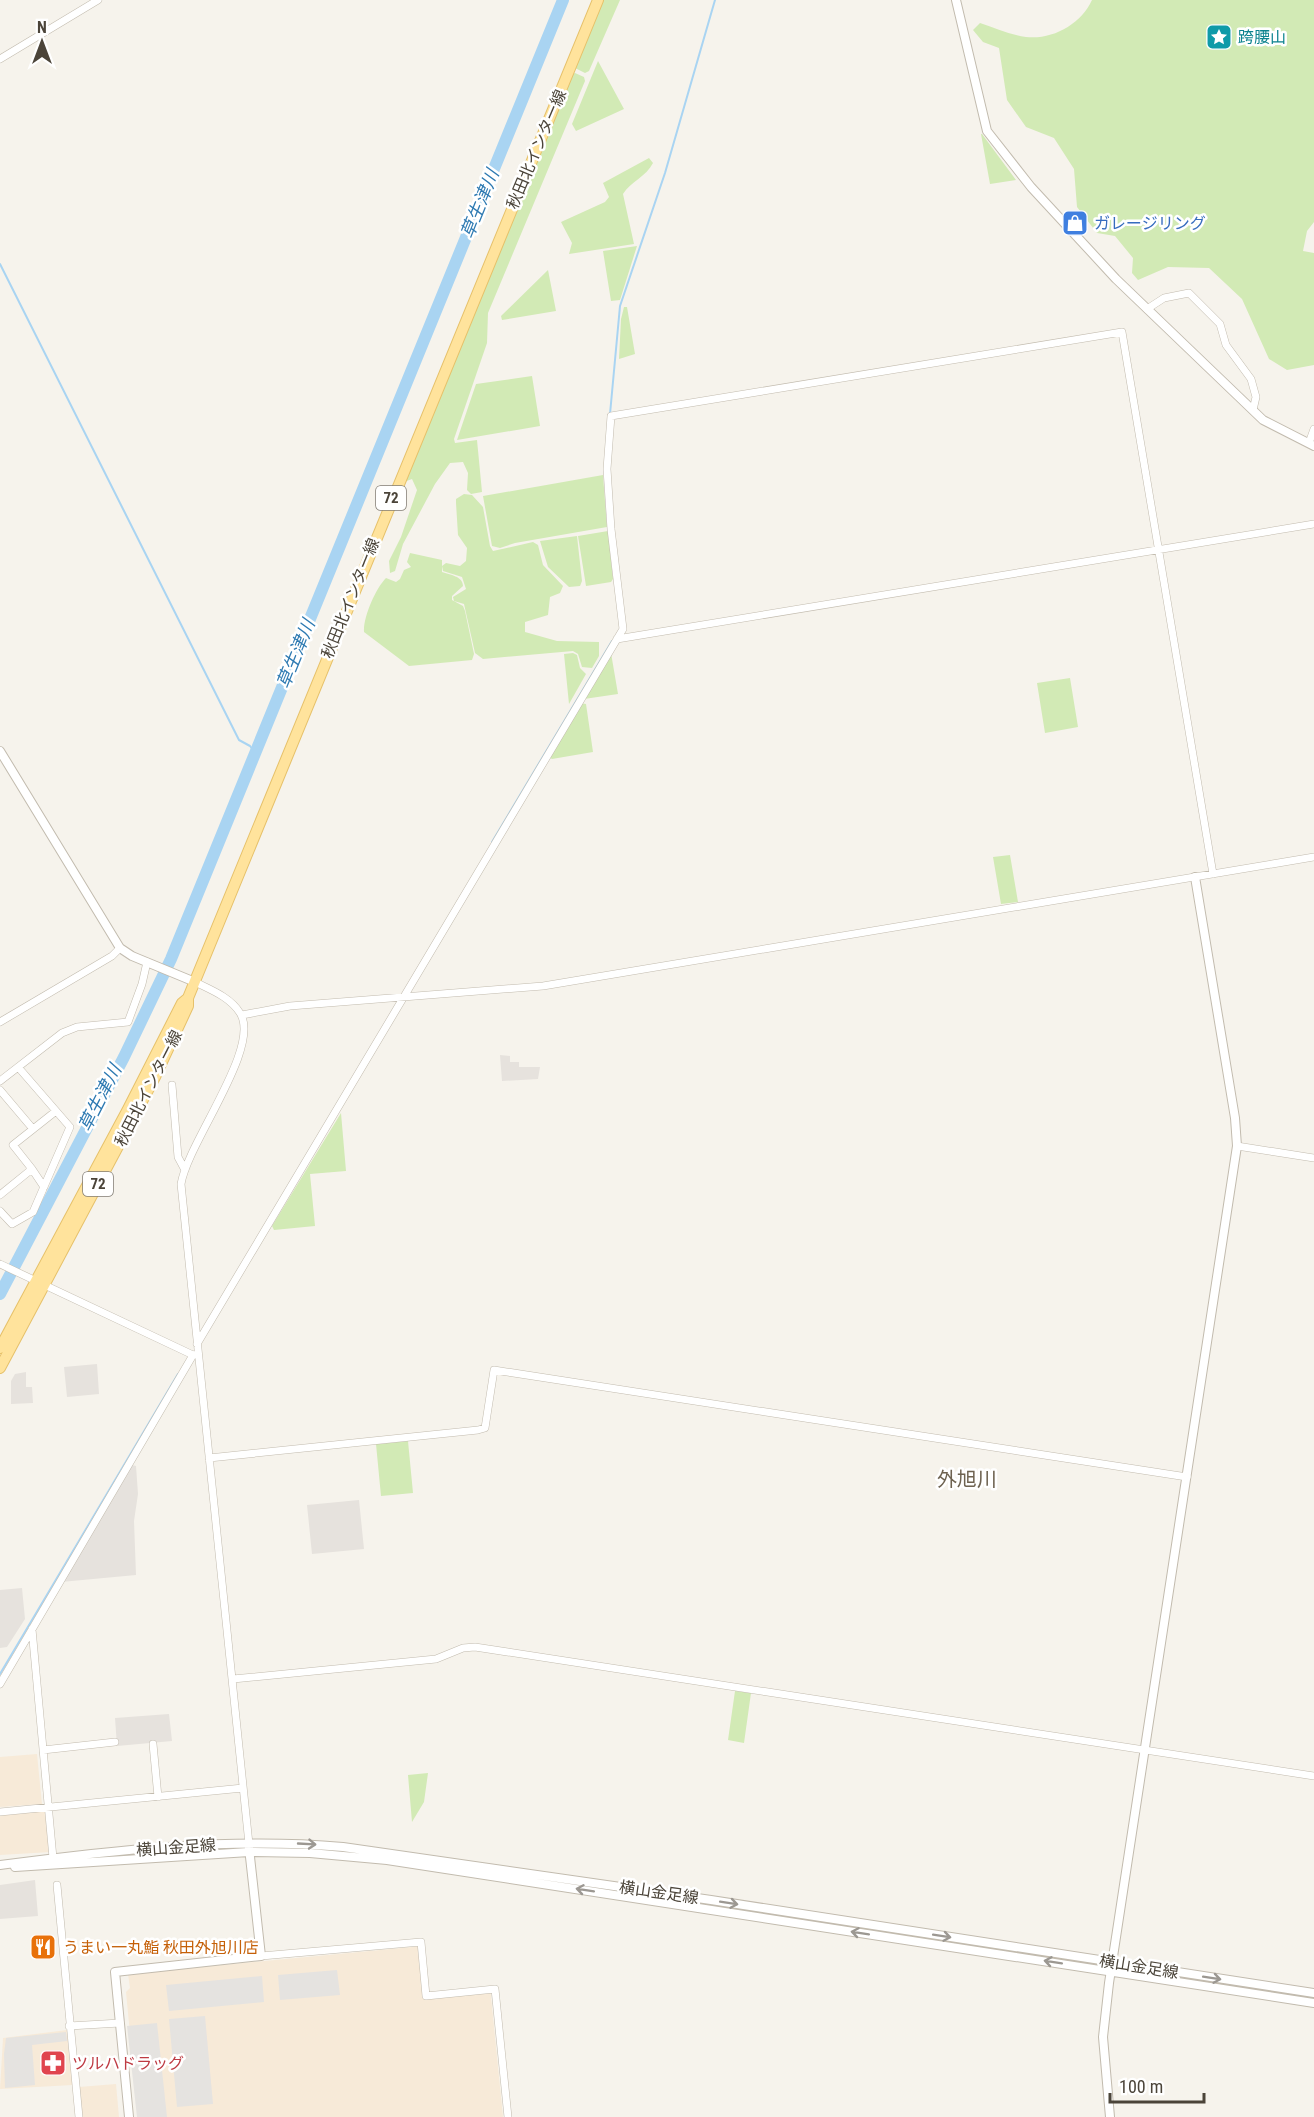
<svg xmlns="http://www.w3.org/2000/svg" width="1314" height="2117" font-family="'Roboto Condensed','Noto Sans JP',sans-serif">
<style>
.commercial{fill:#f7ead8}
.industrial{fill:#e6e2dd}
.green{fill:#d2eab5}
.parking{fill:#e5e3e0}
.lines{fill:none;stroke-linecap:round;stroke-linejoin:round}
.stream{stroke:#a9d4f2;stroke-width:2}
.river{stroke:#a9d4f2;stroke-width:12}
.minor-casing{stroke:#c2bbae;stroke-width:8}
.tertiary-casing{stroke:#c2bbae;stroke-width:10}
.primary-casing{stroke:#e6c16a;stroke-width:12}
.minor{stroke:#fff;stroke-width:7}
.tertiary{stroke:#fff;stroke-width:8}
.primary{stroke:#ffe39c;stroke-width:10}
.oneway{stroke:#9c9892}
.labels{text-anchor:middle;stroke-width:5;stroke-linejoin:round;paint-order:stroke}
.shield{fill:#fff;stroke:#817c74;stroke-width:1.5}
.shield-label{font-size:15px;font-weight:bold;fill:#4b4439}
.culture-label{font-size:16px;fill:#0d838f;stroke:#fff;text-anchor:start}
.street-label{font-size:16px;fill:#4b4439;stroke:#fff}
.shop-label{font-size:16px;fill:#366cbe;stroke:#fff;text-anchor:start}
.food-label{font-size:16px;fill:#c56008;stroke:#fff;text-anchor:start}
.health-label{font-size:16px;fill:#be3a42;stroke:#fff;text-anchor:start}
.water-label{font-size:18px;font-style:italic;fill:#2e7ab2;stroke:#fff}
.quarter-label{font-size:20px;fill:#6e6250;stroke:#fff}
</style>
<rect width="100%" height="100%" fill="#f6f3ec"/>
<path class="commercial" d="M37,1754L42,1804L0,1807V1757Z
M46,1810L51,1852L0,1855V1814Z
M422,1946L428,1992L490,1987L503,2117H138L126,1992L130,1988L128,1974Z
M67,2030L73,2085L0,2089L3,2038Z
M116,2084L119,2117H82L79,2087Z"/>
<path class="industrial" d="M500,1055L510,1056V1062H519V1067H540L538,1079L502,1081Z
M97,1364L99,1394L67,1397L64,1367Z
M26,1372V1387H32L33,1403L11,1404V1381L15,1374Z
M132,1465L136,1466L138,1494L134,1521L136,1575L61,1582Z
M359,1500L364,1549L312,1554L307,1505Z
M22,1588L25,1619L7,1647L0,1648V1590Z
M169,1714L172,1741L117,1746L115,1718Z
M35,1880L38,1916L0,1919V1885Z"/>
<path class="green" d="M602,0H620L589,71L585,73L575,68Z
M1092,0H1314V222L1307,231L1303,251L1314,253V365L1287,370L1269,359L1242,299L1209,268L1168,267L1138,280L1132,273L1133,258L1115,236L1097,233L1077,207L1074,169L1054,138L1026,127L1007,100L999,48L983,42L973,30L980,23C995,28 1011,35 1026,37C1053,40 1081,24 1092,0Z
M598,61L624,109L576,131L572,124Z
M575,73L584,77L585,81L488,313L487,343L454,439L455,443L477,440L482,492L471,494L467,490L468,473L463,462L450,463L435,484L403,544L395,571L390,573L389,561L401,537L417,490L412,479L404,482L572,74Z
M981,134H982L1016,180L990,184Z
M649,158L653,163C646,177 631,181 623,194L634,244L569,254L572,243L561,222L605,202L609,197L603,183Z
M637,246L620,300L611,301L603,251Z
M548,270L556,311L502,320L501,316Z
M624,307H627L635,354L619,359L621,319Z
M532,376L540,426L457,440L476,384Z
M603,475L607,527L515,543L500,548L492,546L483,496Z
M464,494L472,495L483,507L490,546L493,551L533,542L538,545L543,565L563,586L560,593L550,597L548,615L525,622V632L557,641L599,642V656L592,668L582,667L578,654L573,651L483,659L475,653L464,604L454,601L453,597L466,589L462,577L443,571L442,566L446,563L460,566L466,561L467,548L458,535L456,503V499Z
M608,531L613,579L611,582L586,586L578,536Z
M577,536L582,581L580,586L569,587L548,567L540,541Z
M410,553L442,560V572C450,575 463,576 463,586L452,596V600L463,606L465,611L474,654L472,660L409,666L364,632C363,617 376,588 386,578L396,582L400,579L404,570L411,567L407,562Z
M573,653L577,655L580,668L586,674L569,704L564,654Z
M611,653L618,694L584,699Z
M1070,678L1078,727L1045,733L1037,683Z
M580,703L586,704L593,752L552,759L549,757Z
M1010,855L1018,902L1001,904L993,857Z
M341,1113L346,1171L310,1174L315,1226L274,1230L272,1226Z
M408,1441L413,1493L381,1496L376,1444Z
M735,1691L751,1693L744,1743L728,1740Z
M428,1773L424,1802L412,1822L408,1775Z"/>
<path class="parking" d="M337,1970L340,1995L280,2000L278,1975Z
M262,1976L264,2002L169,2011L166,1985Z
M205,2016L213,2104L177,2107L169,2019Z
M157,2023L167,2117H137L127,2026Z
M66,2032L67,2041L32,2045L35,2085L5,2088L4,2054L6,2038Z"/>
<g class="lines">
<path class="stream" d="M0,264L239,740L250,746L256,754
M610,414L620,306L665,173L715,0
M492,842L612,641
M0,1674L178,1374"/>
<path class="river" d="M0,1294L124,1057L171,959L563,0"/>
<g class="minor-casing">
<path id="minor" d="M0,59L98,0
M1147,309L1164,298L1189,293L1220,324L1226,345L1251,379L1256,397L1253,410
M1309,443L1314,429
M617,639L1314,524
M195,982C211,990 230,997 240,1013C262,1047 188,1142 181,1184L249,1844
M242,1015L290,1006L543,986L1314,857
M0,1022L112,956L120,948
M0,1081L62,1033L77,1027L128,1022L142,984L147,962
M172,1085L178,1157L185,1170
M0,1090L33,1129
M1237,1146L1314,1158
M32,1169L13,1145L56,1111
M0,1195L32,1169L44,1187
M0,1211L12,1224L33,1212L70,1127L18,1067
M0,1264L193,1355
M197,1344L623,629L611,529L607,469L611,416L1122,332L1213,874
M209,1458L478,1430L485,1428L494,1370L1187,1477
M32,1629L53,1858
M233,1679L436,1659L463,1648L475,1647L1314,1776
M0,1684L193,1355L198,1354
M153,1744L158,1797
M43,1750L115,1742
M0,1812L243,1788
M57,1885L79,2117
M261,1956L421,1942L426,1996L495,1989L508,2117
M69,2026L120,2023"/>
</g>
<g class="tertiary-casing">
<path id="tertiary" d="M956,0L987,131L1031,187L1116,279L1263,420L1314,446
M0,751L120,948L132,956L195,982
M0,1865C114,1850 229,1837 343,1847L711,1900L1314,1993
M15,1867L249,1852L310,1853L387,1860L1314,2003
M129,2117L115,1972L261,1956L249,1848
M1110,2117L1103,2037L1109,1983L1237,1146L1235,1118L1195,877"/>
</g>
<g class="primary-casing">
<path id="primary" d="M0,1348L128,1109L182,1003L188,998L598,0
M0,1368L155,1077L188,1006V998"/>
</g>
<use href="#minor" class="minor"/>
<use href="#tertiary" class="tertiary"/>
<use href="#primary" class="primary"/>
</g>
<defs><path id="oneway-shaft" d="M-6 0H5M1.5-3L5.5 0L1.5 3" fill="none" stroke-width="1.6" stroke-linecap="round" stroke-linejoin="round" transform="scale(1.5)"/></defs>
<g class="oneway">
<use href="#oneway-shaft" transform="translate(307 1844) rotate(3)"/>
<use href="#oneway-shaft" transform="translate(585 1890) rotate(-171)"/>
<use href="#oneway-shaft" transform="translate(729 1903) rotate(9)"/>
<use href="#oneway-shaft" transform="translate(860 1933) rotate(-171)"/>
<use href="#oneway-shaft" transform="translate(942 1936) rotate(9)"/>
<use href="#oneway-shaft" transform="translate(1053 1962) rotate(-171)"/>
<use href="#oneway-shaft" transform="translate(1212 1978) rotate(9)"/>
</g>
<defs>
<g id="sight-square" transform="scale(1.35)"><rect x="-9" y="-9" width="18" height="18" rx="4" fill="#0f9aa8" stroke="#fff"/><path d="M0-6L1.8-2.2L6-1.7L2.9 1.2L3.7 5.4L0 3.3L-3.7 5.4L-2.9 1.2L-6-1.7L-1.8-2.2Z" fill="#fff"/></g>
<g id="shop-square" transform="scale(1.35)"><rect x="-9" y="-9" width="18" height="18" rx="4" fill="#3f7fe0" stroke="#fff"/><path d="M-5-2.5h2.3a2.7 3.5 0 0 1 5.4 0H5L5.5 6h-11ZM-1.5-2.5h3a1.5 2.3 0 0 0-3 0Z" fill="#fff"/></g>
<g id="restaurant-square" transform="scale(1.35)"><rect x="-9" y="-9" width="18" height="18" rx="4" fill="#e8710a" stroke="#fff"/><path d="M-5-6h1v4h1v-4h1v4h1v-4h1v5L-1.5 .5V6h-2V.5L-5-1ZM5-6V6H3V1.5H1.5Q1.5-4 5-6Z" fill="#fff"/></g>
<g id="pharmacy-square" transform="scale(1.35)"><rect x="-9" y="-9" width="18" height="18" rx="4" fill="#e0444e" stroke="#fff"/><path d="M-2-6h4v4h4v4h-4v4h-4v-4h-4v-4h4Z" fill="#fff"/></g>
</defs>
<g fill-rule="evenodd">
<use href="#sight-square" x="1219" y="37"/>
<use href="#shop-square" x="1075" y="223"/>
<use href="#restaurant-square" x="43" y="1947"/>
<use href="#pharmacy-square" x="53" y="2063"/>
</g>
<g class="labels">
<g class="shield">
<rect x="376" y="486" width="30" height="24" rx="4.5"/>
<rect x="83" y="1172" width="30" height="24" rx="4.5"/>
</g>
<g class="shield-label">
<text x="391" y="503">72</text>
<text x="98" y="1189">72</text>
</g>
<g class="culture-label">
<text x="1238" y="43">跨腰山</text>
</g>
<g class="street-label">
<text transform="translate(536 149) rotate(-67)" y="6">秋田北インター線</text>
<text transform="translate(350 598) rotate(-68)" y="6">秋田北インター線</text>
<text transform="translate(148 1088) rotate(-63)" y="6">秋田北インター線</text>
<text transform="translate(176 1847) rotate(-4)" y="6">横山金足線</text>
<text transform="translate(659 1892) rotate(8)" y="6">横山金足線</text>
<text transform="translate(1139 1966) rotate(9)" y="6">横山金足線</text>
</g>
<g class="shop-label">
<text x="1094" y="229">ガレージリング</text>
</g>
<g class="food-label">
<text x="63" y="1953">うまい一丸鮨 秋田外旭川店</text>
</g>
<g class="health-label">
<text x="72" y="2069">ツルハドラッグ</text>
</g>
<g class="water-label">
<text transform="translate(480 204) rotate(-68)" y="6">草生津川</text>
<text transform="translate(296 654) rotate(-68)" y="6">草生津川</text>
<text transform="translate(100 1098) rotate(-63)" y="6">草生津川</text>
</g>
<g class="quarter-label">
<text x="967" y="1486">外旭川</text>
</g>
</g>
<g transform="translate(42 42)" stroke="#ffffff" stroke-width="4.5" paint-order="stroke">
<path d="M0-4.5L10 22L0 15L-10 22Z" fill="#4b4439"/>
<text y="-9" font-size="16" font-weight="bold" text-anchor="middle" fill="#4b4439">N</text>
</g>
<path d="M1110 2093v9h94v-9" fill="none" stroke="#4b4439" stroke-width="3"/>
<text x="1119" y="2093" font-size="18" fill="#4b4439" stroke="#ffffff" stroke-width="4.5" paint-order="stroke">100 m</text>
</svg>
